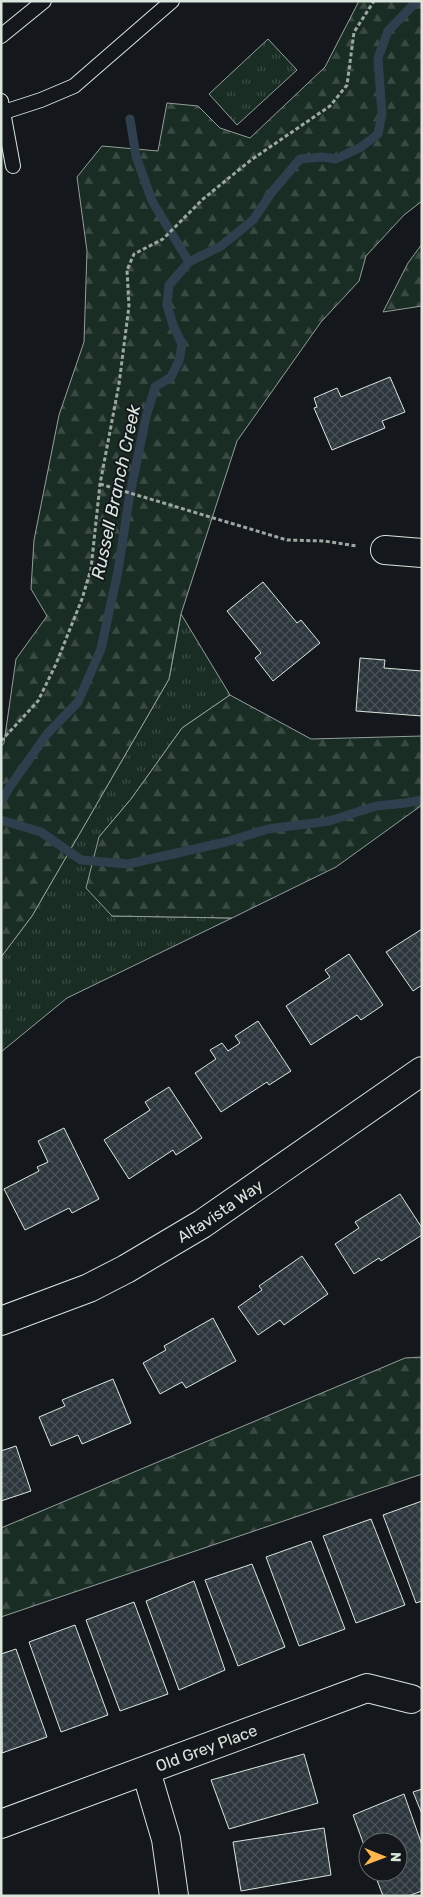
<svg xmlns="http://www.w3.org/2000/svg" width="423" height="1897" font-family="Rubik,sans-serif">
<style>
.grass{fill:url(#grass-tufts);stroke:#939e99}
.forest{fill:url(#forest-firs);stroke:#939e99}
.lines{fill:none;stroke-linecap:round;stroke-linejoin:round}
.stream{stroke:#2f3f4d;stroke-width:9}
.building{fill:url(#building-cross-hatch);stroke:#d8e6dc}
.lane-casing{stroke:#d8e6dc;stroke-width:16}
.street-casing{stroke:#d8e6dc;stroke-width:30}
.path{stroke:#9da8a2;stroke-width:3;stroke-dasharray:4 2.5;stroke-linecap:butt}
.lane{stroke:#14181c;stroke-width:14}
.street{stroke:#14181c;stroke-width:28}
.labels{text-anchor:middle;stroke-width:4;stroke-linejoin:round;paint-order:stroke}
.street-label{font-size:16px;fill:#d8e6dc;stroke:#14181c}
.water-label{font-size:18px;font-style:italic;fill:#d8e6dc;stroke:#14181c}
</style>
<defs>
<pattern id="grass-tufts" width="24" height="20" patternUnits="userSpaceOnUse" patternTransform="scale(1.25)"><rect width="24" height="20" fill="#1a2d24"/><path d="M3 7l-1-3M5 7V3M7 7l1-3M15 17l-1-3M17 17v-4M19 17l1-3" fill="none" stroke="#3b4b43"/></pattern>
<pattern id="forest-firs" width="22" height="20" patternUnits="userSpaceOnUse" patternTransform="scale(1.25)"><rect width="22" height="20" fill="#1a2d24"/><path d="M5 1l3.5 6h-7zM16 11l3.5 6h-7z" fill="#3b4b43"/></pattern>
<pattern id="building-cross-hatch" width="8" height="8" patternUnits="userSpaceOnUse" patternTransform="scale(1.25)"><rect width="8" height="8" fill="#2c363c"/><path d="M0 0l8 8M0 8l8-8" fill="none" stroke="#4a5358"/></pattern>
</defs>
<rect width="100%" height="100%" fill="#14181c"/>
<path class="grass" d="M268,39L297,70L237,125L209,94Z
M181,614L230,695L182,728L131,799L99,837L112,916L232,918L67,998L1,1052V957L32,916L169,679Z"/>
<path class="forest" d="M359,1H422V201L404,215L366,256L359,281L321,322L237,441L181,614L169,679L32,916L1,957V747L4,743L16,659L47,616L31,589L34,540L59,415L84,342L87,251L77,177L102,146L158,151L167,103L198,106L220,128L250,138L325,67Z
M422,244V306L383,312L408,263Z
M230,695L311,739L422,736V805L336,867L232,918L112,916L86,888L99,837L131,799L182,728Z
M422,1357V1474L1,1617V1528L405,1358Z"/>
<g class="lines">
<path class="stream" d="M130,119L136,156L152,201L189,262
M1,803L9,788L47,734L78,702L101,649L118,571L129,499L146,417L155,387L171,377L179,361L182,344L173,325L167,305L169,285L189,262L221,246L253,220L272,192L300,159L322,157L336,159L361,147L378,134L382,114L378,58L388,31L417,1
M1,820L41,832L81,860L128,864L226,842L268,829L329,821L376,806L405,803L422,800"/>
</g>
<path class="building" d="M390,377L405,412L382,421L385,428L332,450L314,408L317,407L314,398L337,388L341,397Z
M263,582L297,623L301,620L320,643L273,681L255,658L261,653L227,611Z
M360,658L385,660L384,668L422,671V716L356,711Z
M422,929V985L413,991L386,952Z
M349,954L383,1005L361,1020L357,1015L311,1045L286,1006L330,977L325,970Z
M258,1021L291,1071L269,1085L267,1082L221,1112L195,1073L216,1059L210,1050L222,1043L228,1051L240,1043L235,1036Z
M169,1087L202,1138L176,1155L173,1150L129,1179L104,1140L150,1110L145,1102Z
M64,1128L99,1199L72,1213L69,1208L25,1230L4,1189L39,1171L37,1167L48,1162L38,1141Z
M400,1194L422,1228V1235L381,1261L379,1258L354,1274L335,1244L359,1228L355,1222Z
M302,1256L328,1294L284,1325L280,1320L258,1335L238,1307L262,1290L259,1286Z
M213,1318L236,1361L186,1388L182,1382L160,1394L143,1363L166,1350L164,1346Z
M113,1379L131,1423L82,1444L78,1435L51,1446L39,1417L65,1406L62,1400Z
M16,1446L31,1491L1,1501V1451Z
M422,1501V1601L416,1603L383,1515Z
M371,1519L405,1605L356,1623L323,1536Z
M311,1541L345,1629L299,1646L266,1557Z
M252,1564L285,1647L238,1666L205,1580Z
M194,1581L225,1670L179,1690L146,1601Z
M134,1602L168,1694L120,1711L86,1620Z
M75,1625L108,1715L61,1732L29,1642Z
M16,1649L47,1737L2,1753L1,1654Z
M304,1754L318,1803L229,1829L211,1780Z
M422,1789V1814L413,1792Z
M404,1794L422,1845V1891L408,1896H383L374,1872H398V1842H368V1856L353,1815Z
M324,1828L331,1875L241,1891L233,1842Z"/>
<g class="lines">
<g class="lane-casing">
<path id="lane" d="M1,36L44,1
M1,101L13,166
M4,112L41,100L74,86L172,1"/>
</g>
<g class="street-casing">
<g id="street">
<path d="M385,550L422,553"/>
<path id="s1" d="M1,1321L89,1288L126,1269L202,1224L422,1071"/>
<path d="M146,1771L166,1839L174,1896"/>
<path id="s2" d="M1,1824L367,1688L411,1699"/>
</g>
</g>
<path class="path" d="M100,484L287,540L324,541L357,546
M1,741L38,701L56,664L82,599L91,569L100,484L119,384L129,306L127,270L134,254L163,239L203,199L251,160L330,106L347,85L354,32L374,1"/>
<use href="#lane" class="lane"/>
<use href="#street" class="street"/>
</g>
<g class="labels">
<g class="street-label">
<text dy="6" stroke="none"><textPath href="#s1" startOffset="246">Altavista Way</textPath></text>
<text dy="6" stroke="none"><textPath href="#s2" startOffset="219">Old Grey Place</textPath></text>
</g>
<g class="water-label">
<text transform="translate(116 492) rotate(-78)" y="6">Russell Branch Creek</text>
</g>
</g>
<rect width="423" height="1897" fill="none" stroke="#d8e6dc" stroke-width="5"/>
<g transform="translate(383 1857) rotate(91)"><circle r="24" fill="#14181c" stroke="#626a69"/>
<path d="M0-4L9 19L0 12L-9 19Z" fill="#ffb74d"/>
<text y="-8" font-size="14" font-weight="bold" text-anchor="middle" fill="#d8e6dc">N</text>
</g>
</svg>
